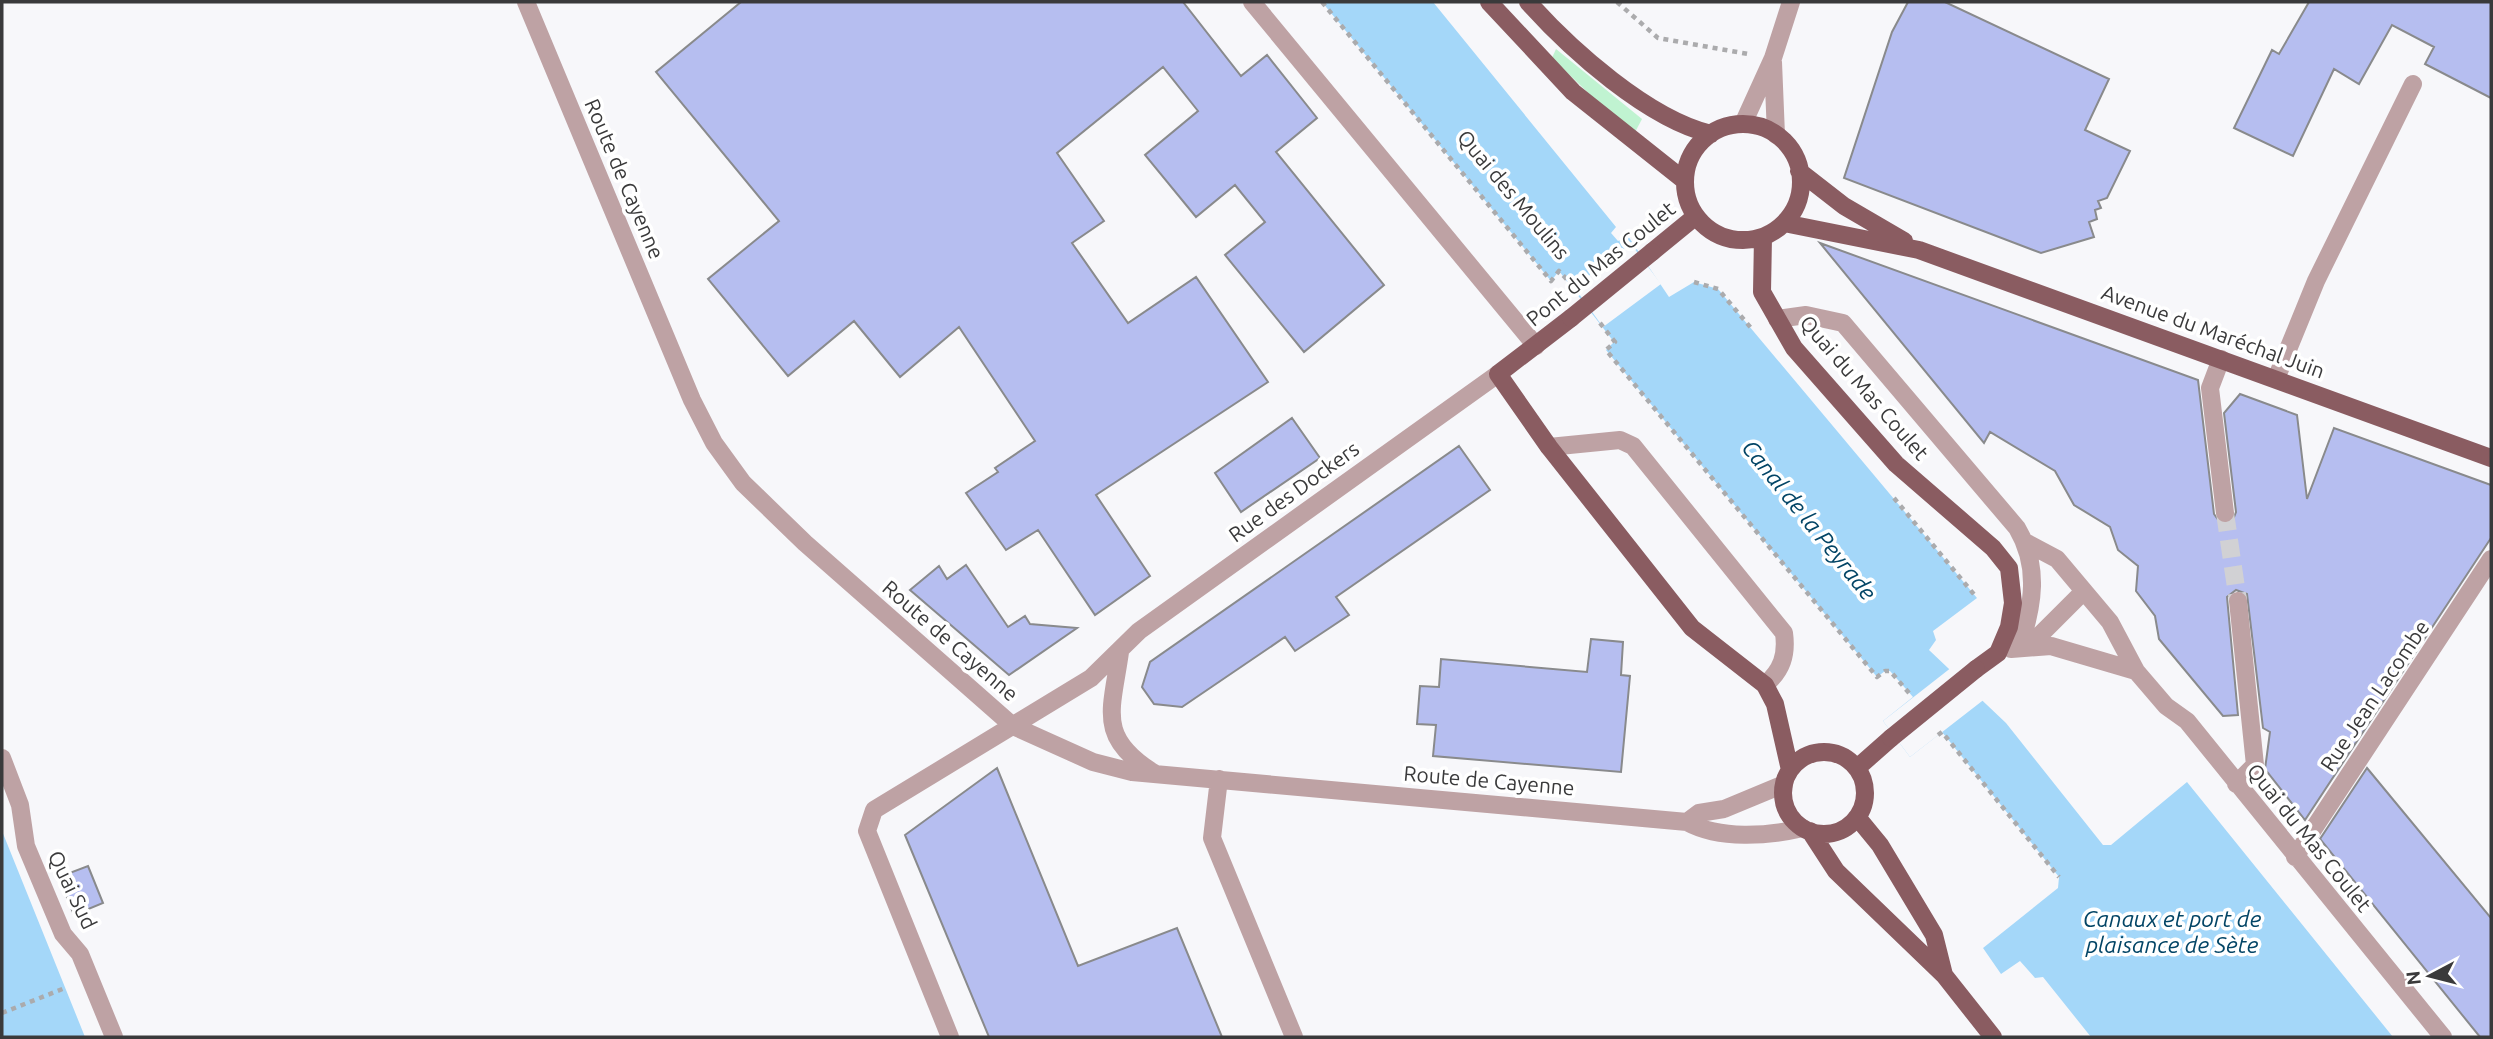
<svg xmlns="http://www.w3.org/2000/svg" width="2493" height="1039" font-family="Ubuntu,sans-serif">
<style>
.green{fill:#c0f3d1}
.water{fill:#a4d7f9}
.pier{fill:#f7f7fa}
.building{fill:#b6bef0;stroke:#898a8c;stroke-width:2}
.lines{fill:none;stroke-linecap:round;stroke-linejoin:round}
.minor-tunnel{stroke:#d1d1d4;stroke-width:18;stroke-dasharray:18 9;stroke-linecap:butt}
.path{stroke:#ababad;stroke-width:4.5;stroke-dasharray:5 5;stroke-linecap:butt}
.minor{stroke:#bea2a4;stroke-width:18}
.major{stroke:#8a5c61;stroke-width:18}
.major-bridge{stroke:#8a5c61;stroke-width:18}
.labels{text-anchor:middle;stroke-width:7;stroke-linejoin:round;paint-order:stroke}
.street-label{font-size:21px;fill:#3a3a3b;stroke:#fff}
.water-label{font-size:23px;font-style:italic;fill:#034566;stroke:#fff}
</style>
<rect width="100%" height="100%" fill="#f7f7fa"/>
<path class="green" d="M1556,49L1642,119L1633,136L1552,58Z"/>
<path class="water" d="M1322,2H1433L1616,227L1611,233L1618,241L1628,236L1669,297L1694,282L1718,289L1977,598L1933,631L1936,640L1929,650L2006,723L2103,845H2111L2187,782L2393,1037H2091L2043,977L2035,978L2020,961L2001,974L1983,948L2058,888L2059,877L1942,732L1910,757L1883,721L1913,697L1890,671H1885L1877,677L1606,350L1614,342L1559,271L1551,281Z
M2,831L85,1037H2Z"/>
<path class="pier" d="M1631,244L1661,284L1603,327L1574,287Z
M1952,667L1986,698L1910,757L1883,721Z"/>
<path class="building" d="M741,2H1183L1241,76L1267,55L1317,118L1276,152L1384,285L1304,352L1225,255L1265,222L1235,185L1196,217L1145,155L1198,111L1163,67L1057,153L1104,221L1072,243L1128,323L1196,277L1268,382L1096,495L1150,576L1095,615L1038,530L1006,550L966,493L998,472L995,468L1035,441L959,327L900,377L854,321L788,376L708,279L779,221L656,72Z
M1908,2H1945L2109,79L2085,130L2130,151L2107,198L2098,201L2101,208L2095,210L2097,219L2089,222L2094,237L2041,253L1844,178L1892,32Z
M2309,2H2491V98L2425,64L2434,47L2392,25L2359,84L2334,69L2293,156L2234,128L2272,50L2279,54Z
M1820,243L2198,380L2214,514L2221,524L2232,522L2236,512L2224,413L2240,394L2297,415L2307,499L2334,428L2491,485V538L2305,820L2265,769L2270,732L2263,728L2247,594L2236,590L2227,597L2238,715L2223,716L2159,639L2155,616L2136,591L2138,566L2118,550L2110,527L2074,505L2055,471L1990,432L1984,443Z
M1292,418L1320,458L1241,512L1215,473Z
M1459,446L1490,490L1336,597L1349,615L1295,651L1285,637L1182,707L1154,704L1142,687L1150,662Z
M966,565L1008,627L1025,616L1030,624L1077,628L1009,675L910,590L939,566L947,579Z
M1591,639L1623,642L1621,675L1630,676L1621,772L1433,756L1436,725L1417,724L1420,686L1439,687L1441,659L1587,672Z
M997,768L1078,966L1177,928L1222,1037H989L905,835Z
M2367,768L2491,918V1037H2480L2320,839Z
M88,866L103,903L74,915L59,877Z"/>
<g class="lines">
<path class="minor-tunnel" d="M2225,513L2238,601"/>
<path class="path" d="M1322,2L1551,281L1559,271L1572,285
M1617,2L1658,38L1748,54
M1694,282L1718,289L1751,328
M1600,323L1615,342L1606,350L1877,677L1885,671H1890L1910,694
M1894,498L1977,598
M1938,735L1942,732L2059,877
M2,1013L65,988"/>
<path class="minor" d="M526,2L692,400L714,443L743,483L805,543L1013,726L1093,762L1132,772L1687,822C1720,840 1768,836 1803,828
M1252,2L1536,346
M1773,62L1776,135
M1743,124L1773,58L1791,2
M1777,319L1806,315L1843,323L2017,528C2040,567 2033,605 2020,646
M2221,359L2210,388L2225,513
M2276,379L2316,281L2413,84
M1549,447L1620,440L1633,446L1784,633C1787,655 1782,670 1765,685
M2025,542L2057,559L2110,622L2136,671L2166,706L2187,721L2443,1037
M2029,646L2084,591
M2011,649L2051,646L2136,671
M1120,652C1112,710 1096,737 1154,773
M2,758L20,805L26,846L63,934L80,954L114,1037
M1219,779L1212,838L1294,1037
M2236,784L2255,765L2238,601
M1687,822L1699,813L1724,809L1784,784
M2295,857L2491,559
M950,1037L867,831L874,810L1091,678L1139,631L1498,374"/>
<path class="major" d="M1489,2L1573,92L1685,181
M1528,2C1571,50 1648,119 1711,134
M1685 182a58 58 0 1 1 116 0a58 58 0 1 1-116 0Z
M1799,171L1844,206L1904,241
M1784,223L1919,250L2491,458
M1763,237L1762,292L1794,348L1896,464L1993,548L2009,568L2013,603L2009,627L1998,653L1976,669
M1652,252L1696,216
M1571,318L1498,374L1549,447L1692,628L1765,685L1775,704L1790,770
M1783 793a41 41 0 1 1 82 0a41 41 0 1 1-82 0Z
M1857,768L1891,738
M1857,817L1880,845L1934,935L1944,975
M1810,831L1836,871L1944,975L1993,1037"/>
<path class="major-bridge" d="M1571,318L1652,252
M1891,738L1976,669"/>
</g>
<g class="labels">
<g class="street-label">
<text transform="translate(624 179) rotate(67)" y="7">Route de Cayenne</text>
<text transform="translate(1513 195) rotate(50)" y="7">Quai des Moulins</text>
<text transform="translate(1601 264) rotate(-39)" y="7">Pont du Mas Coulet</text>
<text transform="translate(2213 332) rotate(20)" y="7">Avenue du Maréchal Juin</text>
<text transform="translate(1864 388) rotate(49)" y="7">Quai du Mas Coulet</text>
<text transform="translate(1294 492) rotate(-36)" y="7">Rue des Dockers</text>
<text transform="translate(950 641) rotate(41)" y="7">Route de Cayenne</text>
<text transform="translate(2375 696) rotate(-56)" y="7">Rue Jean Lacombe</text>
<text transform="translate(1489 781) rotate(5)" y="7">Route de Cayenne</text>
<text transform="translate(2309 838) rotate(51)" y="7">Quai du Mas Coulet</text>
<text transform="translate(72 890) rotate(64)" y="7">Quai Sud</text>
</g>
<g class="water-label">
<text transform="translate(1809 520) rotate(51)" y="8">Canal de la Peyrade</text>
<text x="2172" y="927">Canaux et port de<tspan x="2172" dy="26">plaisance de Sète</tspan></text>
</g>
</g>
<rect width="2493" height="1039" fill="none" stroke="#3a3a3b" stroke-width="7"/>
<g transform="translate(2430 976) rotate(263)" stroke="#ffffff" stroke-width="5" paint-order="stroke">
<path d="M0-5L12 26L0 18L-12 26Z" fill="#3a3a3b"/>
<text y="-10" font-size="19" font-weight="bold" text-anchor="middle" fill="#3a3a3b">N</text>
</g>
</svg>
